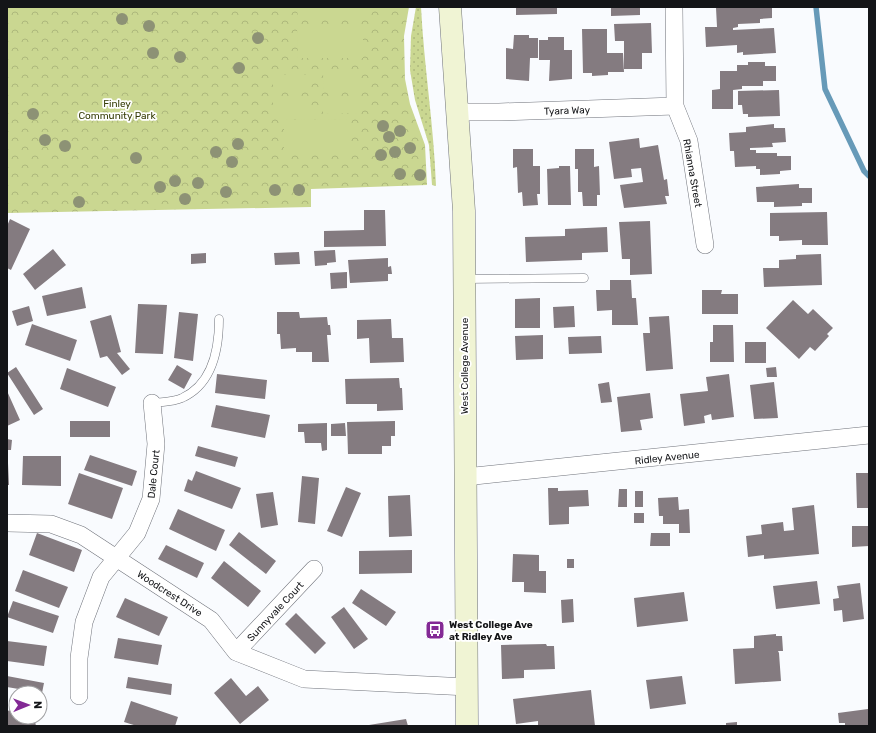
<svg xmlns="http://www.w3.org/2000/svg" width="876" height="733" font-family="Rubik,sans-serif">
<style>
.grass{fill:url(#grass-dots)}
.park{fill:url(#park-crowns)}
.pitch{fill:#cad791}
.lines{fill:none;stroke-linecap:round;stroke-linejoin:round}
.stream{stroke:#679ab8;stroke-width:5.5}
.building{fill:#847b80}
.lane-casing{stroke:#70737b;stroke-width:9}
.street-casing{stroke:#70737b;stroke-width:18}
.secondary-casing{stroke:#70737b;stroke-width:23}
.lane{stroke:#fff;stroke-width:8}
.street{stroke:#fff;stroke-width:17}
.secondary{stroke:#f0f4d4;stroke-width:22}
.tree{fill:#8d9275}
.labels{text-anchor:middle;stroke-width:3.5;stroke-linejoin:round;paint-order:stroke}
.park-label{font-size:10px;fill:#353c05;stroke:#fff}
.street-label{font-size:10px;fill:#141518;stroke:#fff}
.poi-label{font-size:10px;font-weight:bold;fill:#141518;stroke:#fff;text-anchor:start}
</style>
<defs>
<pattern id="grass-dots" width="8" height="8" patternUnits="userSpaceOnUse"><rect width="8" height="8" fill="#cad791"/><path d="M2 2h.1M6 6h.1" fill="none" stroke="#adb87c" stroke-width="1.8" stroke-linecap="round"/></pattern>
<pattern id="park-crowns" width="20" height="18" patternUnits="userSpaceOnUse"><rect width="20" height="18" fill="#cad791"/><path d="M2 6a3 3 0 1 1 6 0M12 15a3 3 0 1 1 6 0" fill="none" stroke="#adb87c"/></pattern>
</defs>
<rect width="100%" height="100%" fill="#f9fbfe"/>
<path class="grass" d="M416,7H421C424,67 434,126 436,186L432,185L429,145L415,100L410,70L411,36Z"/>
<path class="park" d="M7,7H409L404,36L405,79L410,104L425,145L427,185L311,189V207L7,213Z"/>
<path class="pitch" d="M297,7H363V18H298Z
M297,28H363V58H298Z
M323,74H360V91H324Z
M273,75H309V92H273Z
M323,97H360V113L323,114Z
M273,98H309V115H273Z
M349,119V150H284V120Z"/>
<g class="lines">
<path class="stream" d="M816,7L825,89L864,171L869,176"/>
</g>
<path class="building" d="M516,7H557V14L516,15Z
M611,7H640V15L611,16Z
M734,7H772V18L760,19V23L738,24V27L733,28V30L774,28L776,53L743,55V52L737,53V45L706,47L705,27H717L716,8Z
M651,23L652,53H642V69H624V41H615L614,24Z
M582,29H607V53H623L624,72H608V75L592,76V73H583Z
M514,35H529V38H538V58H530L529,81L506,79V48L513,49Z
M548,37H564V50H572V79L549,81L550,60H539V40H548Z
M748,62H765V66H776V81H763V86H742V89L733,90V109H712V90L720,89V71H737V65H748Z
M779,90L780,116L748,117V114H743L742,105H738V91Z
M774,124V128H785L786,142L772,143L773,147L750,148V150H756V153H777V156H791V170L780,171V174L760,175V169H756V166L735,167L734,151H730L729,133L746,132V127Z
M639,138L640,148L658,145L664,180L667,179L669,196H665L667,204L624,208L620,185L643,182L641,168L631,169L632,177L614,179L609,142Z
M513,149H533V166H540V194H537L538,205L523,206L522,192L518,193L517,167L513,168Z
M575,149H594V167L599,166L600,195H597V206H583L582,192H578V169H575Z
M559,166H570L571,205H548L547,169L559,168Z
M799,184V188H812V203H802V206L774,207V202H757L756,187Z
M364,210H385L386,246L324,247V231L364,230Z
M827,212L828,245H802V240L779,241V236H770V213Z
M10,219L30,229L11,270L7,268V226Z
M650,221L652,274L630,275V259H622L619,222Z
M607,227L608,252L582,253V260L526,262L525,237L565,236V229Z
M53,249L66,265L35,290L23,274Z
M335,250L336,262L327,263V265L315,266L314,251Z
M299,252L300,264L275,265L274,253Z
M206,253V263L191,264V254Z
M821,254L822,285L764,287L763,268H779V260L796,259V255Z
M388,258V267L391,266L392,274H388V281L350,283L348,260Z
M347,272V288L331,289L330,273Z
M610,280H631L632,298H636L638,325H612V310L597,311L596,290H610Z
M82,287L86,308L47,316L42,296Z
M702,290H722L721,294H738V314H702Z
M540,298V328H515V299Z
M793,300L808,314L813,309L833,328L827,334L829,336L815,351L810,347L799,359L766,328Z
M138,304L167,305L163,354L135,353Z
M29,306L33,321L17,326L12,311Z
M574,306L575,327L554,328L553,307Z
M179,312L198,314L193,361L174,358Z
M277,312H299L300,318L327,317L328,325H330L331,335H327L329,362H312V352H296V348L281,349L280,334H277Z
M111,315L121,352L117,353L130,369L122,375L107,356L100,358L90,321Z
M669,316L673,369L646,371L643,333H650L649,317Z
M391,319L392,338H403L404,362L370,363L369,338L357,339V320Z
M32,324L77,340L70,361L25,345Z
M713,325H733L734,362H710V342H713Z
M543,335V359L516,360L515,336Z
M601,336L602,353L569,354L568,337Z
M745,342H766V363H745Z
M177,365L192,374L184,389L168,380Z
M16,367L43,409L34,415L7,373Z
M776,367L777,377H767L766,368Z
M67,368L116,387L108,407L60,389Z
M217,374L267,380L265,399L215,393Z
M729,374L734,417L712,420L711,414L704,416L705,423L684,426L680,394L708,391L706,377Z
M399,378L400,388H402L403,410L377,411V404H346L345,379Z
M609,382L612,402L601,403L598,384Z
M774,382L778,418L754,419L750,385Z
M7,391L20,420L7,426Z
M650,393L653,418L640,420L642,430L621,432L617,397Z
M216,405L270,415L265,438L211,427Z
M70,421H110V437H70Z
M395,421V436H391V446H382V454H348L347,422Z
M327,423V450L322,451L321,443H305L304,432H298V424Z
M345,423L346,436H331V424Z
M7,439L12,440L11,450H7Z
M198,446L238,457L235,467L195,456Z
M90,455L137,471L132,486L84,470Z
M23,456H61V486L22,485Z
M7,463H8L9,485H7Z
M196,471L241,488L232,509L184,491L188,479L192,481Z
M79,473L123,488L112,519L68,504Z
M856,473H869V508H857Z
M302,476L319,478L315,524L298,522Z
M346,487L361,493L342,537L327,531Z
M548,488H558V491L588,490L589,506L569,507V524L549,525Z
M619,489H627V507H618Z
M635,491H643V507H635Z
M273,492L278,525L261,528L256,494Z
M410,495L412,536L389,537L388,496Z
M678,497L679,510L689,509L690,533H679V524H663V516H659L658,498Z
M814,505L819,554L764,559V555L748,557L746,536L762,534L761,525L783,522L784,531L794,530L792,508Z
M178,509L225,530L216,551L169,529Z
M634,513H644V523H634Z
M852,526H869V546L852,547Z
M239,532L276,561L266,574L229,545Z
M37,533L82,550L74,572L29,555Z
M651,533H670V546H650Z
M166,545L204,563L197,578L158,559Z
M412,550V573L359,574V551Z
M513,554L539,555V571H546V593L524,592V582H512Z
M567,559H574V568H567Z
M224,561L261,591L248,607L211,578Z
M23,570L68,587L59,608L15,591Z
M817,581L820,604L776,609L773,586Z
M860,583L864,619L843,622L842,610L834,611L833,599L839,598L837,586Z
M361,589L396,612L386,626L352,603Z
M684,592L688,621L637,627L634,598Z
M125,598L168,617L159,636L116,617Z
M573,599L574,622L562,623L561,600Z
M13,601L59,616L53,633L7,617Z
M344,607L368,639L354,649L331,617Z
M296,613L326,643L315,654L285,624Z
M776,634V636H782L783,651H778L779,653L781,681L735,684L733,649L754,648V636Z
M118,638L162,645L158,665L114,658Z
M7,641L47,646L44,666L7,661Z
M546,644L547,646H554L555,669L524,670V678L502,679L501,645Z
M7,676L44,683L42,693L7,687Z
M682,676L686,704L650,709L646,680Z
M128,677L172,684L171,695L126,688Z
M231,678L246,696L258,686L269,700L240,724L214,693Z
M591,690L595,726H538V721L516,724L513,699Z
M131,701L178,717L175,726H137L124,722Z
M16,709V717H34L36,726H7V711Z
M868,709L869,726H845V723H839L838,713Z
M406,719L408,726H369V725Z
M737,722V726H726V723Z"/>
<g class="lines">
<g class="lane-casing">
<path id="lane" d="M465,279L584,278
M152,403C161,402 174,402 182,398C213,384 219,349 219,319"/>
</g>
<g class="street-casing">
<path id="street" d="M674,7L675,106L689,141L705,245
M459,112H499L675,106
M465,477L869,435
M7,523L51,524L81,535L211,620L236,652L304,679L468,687
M236,652L314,569
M79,696V658L84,622L101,577L137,533L151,499L156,444L152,403"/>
</g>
<g class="secondary-casing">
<path id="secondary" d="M450,7L464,211L467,726"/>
</g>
<use href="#lane" class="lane"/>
<use href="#street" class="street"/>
<use href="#secondary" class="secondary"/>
</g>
<g class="tree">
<circle cx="122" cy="19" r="6"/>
<circle cx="149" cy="26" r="6"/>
<circle cx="258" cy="38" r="6"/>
<circle cx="153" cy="53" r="6"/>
<circle cx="180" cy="57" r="6"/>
<circle cx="239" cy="68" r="6"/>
<circle cx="33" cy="114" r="6"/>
<circle cx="383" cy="126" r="6"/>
<circle cx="400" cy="131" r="6"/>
<circle cx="389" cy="137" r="6"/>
<circle cx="45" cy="140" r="6"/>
<circle cx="238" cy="144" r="6"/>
<circle cx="65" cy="146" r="6"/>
<circle cx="410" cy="148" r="6"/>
<circle cx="216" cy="152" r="6"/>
<circle cx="395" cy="152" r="6"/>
<circle cx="381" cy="155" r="6"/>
<circle cx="136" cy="158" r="6"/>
<circle cx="232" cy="162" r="6"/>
<circle cx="400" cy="174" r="6"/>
<circle cx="420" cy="175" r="6"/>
<circle cx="175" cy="181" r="6"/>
<circle cx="198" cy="183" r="6"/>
<circle cx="160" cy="187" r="6"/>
<circle cx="275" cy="190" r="6"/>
<circle cx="299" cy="190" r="6"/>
<circle cx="226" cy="192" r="6"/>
<circle cx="185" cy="199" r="6"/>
<circle cx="79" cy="202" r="6"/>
</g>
<defs>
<g id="bus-square" transform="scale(1)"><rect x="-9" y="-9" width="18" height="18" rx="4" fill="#832995" stroke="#fff"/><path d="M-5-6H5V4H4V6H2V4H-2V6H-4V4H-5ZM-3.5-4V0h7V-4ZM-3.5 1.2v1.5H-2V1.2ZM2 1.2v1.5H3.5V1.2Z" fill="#fff"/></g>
</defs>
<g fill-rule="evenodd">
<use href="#bus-square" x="435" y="630"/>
</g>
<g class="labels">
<g class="park-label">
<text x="117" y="107">Finley<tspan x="117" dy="12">Community Park</tspan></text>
</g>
<g class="street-label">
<text transform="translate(567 110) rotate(-2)" y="4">Tyara Way</text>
<text transform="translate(693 173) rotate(80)" y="4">Rhianna Street</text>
<text transform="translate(464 366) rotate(-90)" y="4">West College Avenue</text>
<text transform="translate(667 457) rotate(-6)" y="4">Ridley Avenue</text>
<text transform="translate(153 474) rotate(-84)" y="4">Dale Court</text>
<text transform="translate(170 593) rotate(33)" y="4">Woodcrest Drive</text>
<text transform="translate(275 611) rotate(-47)" y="4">Sunnyvale Court</text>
</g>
<g class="poi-label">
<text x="449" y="628">West College Ave<tspan x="449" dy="12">at Ridley Ave</tspan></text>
</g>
</g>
<rect width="876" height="733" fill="none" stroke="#141518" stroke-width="16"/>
<g transform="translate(28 705) rotate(89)"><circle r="19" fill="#ffffff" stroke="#a1a1a3"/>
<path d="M0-3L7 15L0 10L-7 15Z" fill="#832995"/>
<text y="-6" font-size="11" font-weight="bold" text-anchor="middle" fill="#141518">N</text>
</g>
</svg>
